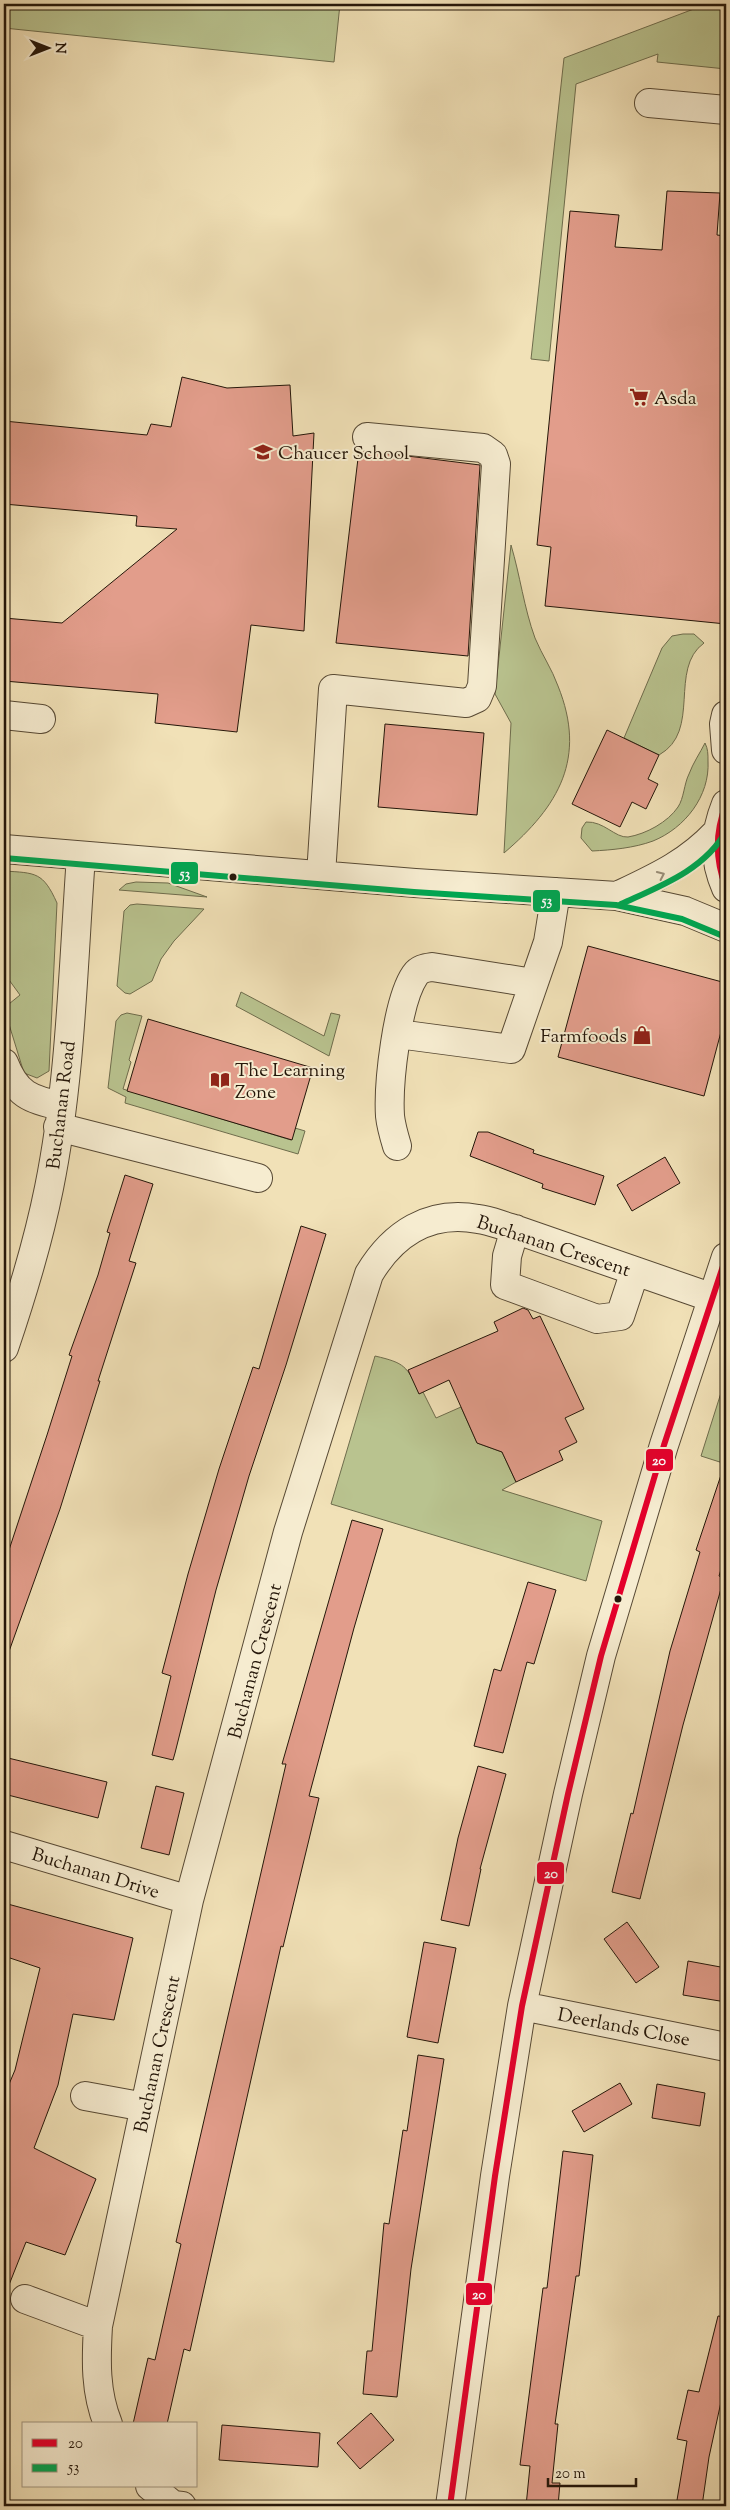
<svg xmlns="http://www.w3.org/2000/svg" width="730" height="2510" font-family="'Sorts Mill Goudy',serif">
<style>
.green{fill:#b9c38f;stroke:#6e6c4c}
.building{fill:#e29d8b;stroke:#241609}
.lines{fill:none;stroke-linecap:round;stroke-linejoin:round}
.minor-casing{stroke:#574934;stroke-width:30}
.minor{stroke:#f6ecd0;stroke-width:28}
.bus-1-casing{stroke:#f6ecd0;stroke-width:10}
.bus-2-casing{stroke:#f6ecd0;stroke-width:10}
.bus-1{stroke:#e4002b;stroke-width:6}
.bus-2{stroke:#00a651;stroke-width:6}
.oneway{stroke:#988c76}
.bus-dot{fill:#241609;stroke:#f6ecd0;stroke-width:2}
.labels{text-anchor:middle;stroke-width:4;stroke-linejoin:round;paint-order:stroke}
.poi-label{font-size:19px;fill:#241609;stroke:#f6ecd0;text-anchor:start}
.street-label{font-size:19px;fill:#241609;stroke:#f6ecd0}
.line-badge{stroke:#f6ecd0;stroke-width:2}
.badge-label{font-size:14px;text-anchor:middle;font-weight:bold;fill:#fff}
</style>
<rect width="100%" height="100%" fill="#f1e1b7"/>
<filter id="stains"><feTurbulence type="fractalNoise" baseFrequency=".004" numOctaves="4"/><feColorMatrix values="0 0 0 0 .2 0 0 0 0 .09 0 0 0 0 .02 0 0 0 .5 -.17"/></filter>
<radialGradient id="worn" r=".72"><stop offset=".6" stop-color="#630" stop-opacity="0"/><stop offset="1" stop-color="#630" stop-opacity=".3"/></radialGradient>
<path class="green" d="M4,4H340L334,62L4,28Z
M707,4H726V69L657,62L658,54L576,84L549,361L531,359L564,58Z
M511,545C520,575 524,608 535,638C542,655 552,669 558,686C587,758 559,806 504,853L511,723L495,694Z
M683,634H694L704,643C668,669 702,731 659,755L624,738L662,648L672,636Z
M705,743C708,749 708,754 708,761C710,796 685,828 653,841C634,848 612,850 592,851L581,838L582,828L586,822C604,821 615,838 628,837C646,834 668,822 678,807C684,798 684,784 689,774C693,763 700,753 705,743Z
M4,871C36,873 43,872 57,903L49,1071L37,1078L24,1073L4,1008L20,995L4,973Z
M136,882L168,883L207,897L119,890L126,884Z
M137,904L204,909L174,941L161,959L152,981L130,994L125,993L117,986L124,911L130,905Z
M241,992L324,1036L331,1013L340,1015L329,1056L236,1006Z
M127,1013L142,1016L129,1060L131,1062L123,1089L291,1140L295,1128L305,1131L298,1154L125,1103L126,1097L108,1088L116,1021L121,1015Z
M375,1356C405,1363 407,1366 419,1393L423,1392L436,1418L461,1407L477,1443L502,1452L516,1482L502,1490L602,1521L586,1581L331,1504Z
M726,1377V1464L701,1456Z"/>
<path class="building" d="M667,191L720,193L717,235L726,236V624L545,606L551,547L537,545L570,211L619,215L615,247L662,250Z
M182,377L227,388L290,385L293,436L314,433L304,631L251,625L237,732L155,723L158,694L4,681V618L62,623L177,529L136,526L137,516L4,504V421L147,435L151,424L171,427Z
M359,450L480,465L468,656L336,643Z
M385,724L484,733L477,815L378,807Z
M607,730L659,755L648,779L658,784L646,809L632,802L620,827L572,804Z
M588,946L726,983V1013L704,1096L558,1057Z
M148,1019L313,1068L292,1140L127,1091Z
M478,1132H488L534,1150L533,1153L604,1176L595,1205L542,1188L543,1184L470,1156Z
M665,1157L680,1183L632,1211L617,1185Z
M125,1175L153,1184L129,1261L136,1263L98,1381H100L60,1509L7,1657H4V1565L47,1435L72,1356L69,1355L98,1275L110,1233L107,1232Z
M301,1226L326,1234L286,1365L249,1476L216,1590L175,1753L173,1760L152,1755L171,1676L162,1673L188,1574L219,1469L253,1367L259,1369Z
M523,1308L528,1310L533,1319L540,1316L584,1409L565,1418L577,1442L559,1451L563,1460L516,1482L502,1452L477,1443L449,1380L419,1394L408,1370L498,1331L494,1322Z
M722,1472H726V1553L719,1576L724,1578L683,1725L640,1899L612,1892L631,1813L633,1814L670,1651L700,1552L696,1550Z
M352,1520L383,1529L354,1628L309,1796L319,1798L283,1947L281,1946L190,2351L184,2349L167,2424H133L148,2358L155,2360L181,2244L176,2242L286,1764H282Z
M528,1582L556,1590L534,1664L527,1662L503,1753L474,1746L494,1669L501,1671Z
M4,1757L107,1782L98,1818L4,1794Z
M478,1766L506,1774L480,1869H481L469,1926L441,1920L458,1838Z
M156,1786L184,1793L169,1855L141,1848Z
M4,1903L133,1938L114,2020L73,2014L58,2085L34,2148L96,2179L65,2255L26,2242L5,2295L4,2096L15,2070L40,1968L4,1956Z
M627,1922L659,1967L636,1983L604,1939Z
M424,1942L456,1948L438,2043L407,2037Z
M688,1961L726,1968V2002L683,1995Z
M418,2055L444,2059L411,2269L397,2397L363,2394L367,2351H372L384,2223L389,2224L403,2130L407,2131Z
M620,2083L632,2104L584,2132L572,2111Z
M657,2084L705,2093L700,2126L652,2118Z
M563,2151L593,2155L579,2276H576L555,2424H558L552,2483H560L558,2506H526L530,2466L520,2465L543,2288H547Z
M718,2316L726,2317V2379L709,2457L702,2506H676L687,2441L677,2439L688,2390L699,2392Z
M371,2413L394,2440L360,2469L337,2443Z
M222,2425L320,2433L318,2467L219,2460Z"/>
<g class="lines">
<g class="minor-casing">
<path id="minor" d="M649,103L726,110
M4,715L41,719
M726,715L724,724L726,750
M726,804C714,834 713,858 726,888
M4,849L415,883L617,896L685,911L726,928
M321,875L333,689L466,703L477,698L482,686L496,464L493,455L483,448L367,437
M617,896C655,878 687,864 717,832
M398,1034L511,1049L548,942L556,892
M4,1063C16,1094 30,1100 62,1106
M58,1127L258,1178
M397,1146C394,1136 391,1126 390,1116C388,1084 397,1001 415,975C419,969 425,968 432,967L533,983
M515,1229L507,1256L505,1285L597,1319L620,1316L635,1271
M4,1348C22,1295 38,1243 49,1188C71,1079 73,966 81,856
M4,1845L189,1900
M522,2006L726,2047
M85,2096L145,2107
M25,2299L98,2326
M108,2424C95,2392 96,2360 98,2326L189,1900L288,1532L369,1274C393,1234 429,1210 478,1219C489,1220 500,1225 511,1228L713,1298
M150,2486L173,2505L182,2506
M450,2506L495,2176L522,2006L568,1794L601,1656L664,1445L726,1257"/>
</g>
<use href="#minor" class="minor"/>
<g class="bus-1-casing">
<path id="bus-1" d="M726,804C715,833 715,859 726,888
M450,2506L495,2176L522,2006L568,1794L601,1656L664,1445L726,1257"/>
</g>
<g class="bus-2-casing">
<path id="bus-2" d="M4,858L414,892L616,905L682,919L723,936
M621,904C658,887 705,870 726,831"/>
</g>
<use href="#bus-1" class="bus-1"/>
<use href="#bus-2" class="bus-2"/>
</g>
<defs><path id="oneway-chevron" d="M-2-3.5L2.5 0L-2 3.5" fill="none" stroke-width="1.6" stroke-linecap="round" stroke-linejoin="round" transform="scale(1.25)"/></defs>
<use class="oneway" href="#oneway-chevron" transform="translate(661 875) rotate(-25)"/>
<defs>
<g id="supermarket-bare" transform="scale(1.5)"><path d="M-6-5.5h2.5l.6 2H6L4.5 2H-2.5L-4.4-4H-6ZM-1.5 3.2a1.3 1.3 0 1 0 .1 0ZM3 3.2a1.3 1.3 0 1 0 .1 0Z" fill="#8f2418" stroke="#f6ecd0" stroke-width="2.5" paint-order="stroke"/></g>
<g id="school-bare" transform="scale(1.5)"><path d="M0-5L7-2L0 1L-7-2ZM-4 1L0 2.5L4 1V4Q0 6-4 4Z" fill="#8f2418" stroke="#f6ecd0" stroke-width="2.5" paint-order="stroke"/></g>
<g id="shop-bare" transform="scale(1.5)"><path d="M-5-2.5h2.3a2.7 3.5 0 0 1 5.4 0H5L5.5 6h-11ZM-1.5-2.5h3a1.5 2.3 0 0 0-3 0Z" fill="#8f2418" stroke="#f6ecd0" stroke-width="2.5" paint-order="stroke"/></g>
<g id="library-bare" transform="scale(1.5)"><path d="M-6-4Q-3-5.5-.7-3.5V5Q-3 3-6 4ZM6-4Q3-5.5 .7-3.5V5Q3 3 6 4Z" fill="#8f2418" stroke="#f6ecd0" stroke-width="2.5" paint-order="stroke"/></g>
</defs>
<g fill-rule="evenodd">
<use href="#supermarket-bare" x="639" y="397"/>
<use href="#school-bare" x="263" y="452"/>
<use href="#shop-bare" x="642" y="1035"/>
<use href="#library-bare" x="220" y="1080"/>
</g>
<g class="bus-dot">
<circle cx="233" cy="877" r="4.5"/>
<circle cx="618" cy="1599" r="4.5"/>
</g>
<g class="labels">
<g class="poi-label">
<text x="654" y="404">Asda</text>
<text x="278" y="459">Chaucer School</text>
<text x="627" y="1042" text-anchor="end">Farmfoods</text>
<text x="235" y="1076">The Learning<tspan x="235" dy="22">Zone</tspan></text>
</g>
<g class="street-label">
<text transform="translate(60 1105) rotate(-83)" y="7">Buchanan Road</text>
<text transform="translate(554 1245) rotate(18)" y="7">Buchanan Crescent</text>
<text transform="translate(254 1661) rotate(-75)" y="7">Buchanan Crescent</text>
<text transform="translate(96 1872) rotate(17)" y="7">Buchanan Drive</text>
<text transform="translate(624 2026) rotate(11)" y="7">Deerlands Close</text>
<text transform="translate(156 2054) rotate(-78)" y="7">Buchanan Crescent</text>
</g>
</g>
<g class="line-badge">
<rect x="170" y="861" width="29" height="24" rx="5" fill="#00a651"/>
<rect x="532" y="889" width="29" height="24" rx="5" fill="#00a651"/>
<rect x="645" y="1448" width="29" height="24" rx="5" fill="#e4002b"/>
<rect x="536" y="1861" width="29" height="24" rx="5" fill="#e4002b"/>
<rect x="465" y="2282" width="28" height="24" rx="5" fill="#e4002b"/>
</g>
<g class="badge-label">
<text x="185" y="878">53</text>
<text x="547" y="905">53</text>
<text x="659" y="1465">20</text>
<text x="551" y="1878">20</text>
<text x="479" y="2299">20</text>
</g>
<rect width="730" height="2510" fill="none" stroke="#f1e1b7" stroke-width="20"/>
<rect x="5" y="5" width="720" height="2500" fill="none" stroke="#241609" stroke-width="2.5"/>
<rect x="10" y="10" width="710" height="2490" fill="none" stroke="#241609"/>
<rect x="22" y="2422" width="175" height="65" fill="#f6ecd0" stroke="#a29680"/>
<rect x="32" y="2439" width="25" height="8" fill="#e4002b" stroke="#a29680"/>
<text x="68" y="2448" font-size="15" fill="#241609">20</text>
<rect x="32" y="2464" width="25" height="8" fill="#00a651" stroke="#a29680"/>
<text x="68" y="2472" font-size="15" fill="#241609">53</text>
<g transform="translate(48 48) rotate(90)" stroke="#f6ecd0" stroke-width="4" paint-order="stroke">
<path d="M0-4L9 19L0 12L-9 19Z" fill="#241609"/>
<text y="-8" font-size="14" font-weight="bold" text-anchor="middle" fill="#241609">N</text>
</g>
<path d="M548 2478v8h88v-8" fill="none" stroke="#241609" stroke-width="2.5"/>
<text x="555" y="2478" font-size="15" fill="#241609" stroke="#f6ecd0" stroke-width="4" paint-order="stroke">20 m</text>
<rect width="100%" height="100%" filter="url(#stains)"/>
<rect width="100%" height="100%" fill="url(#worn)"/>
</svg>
